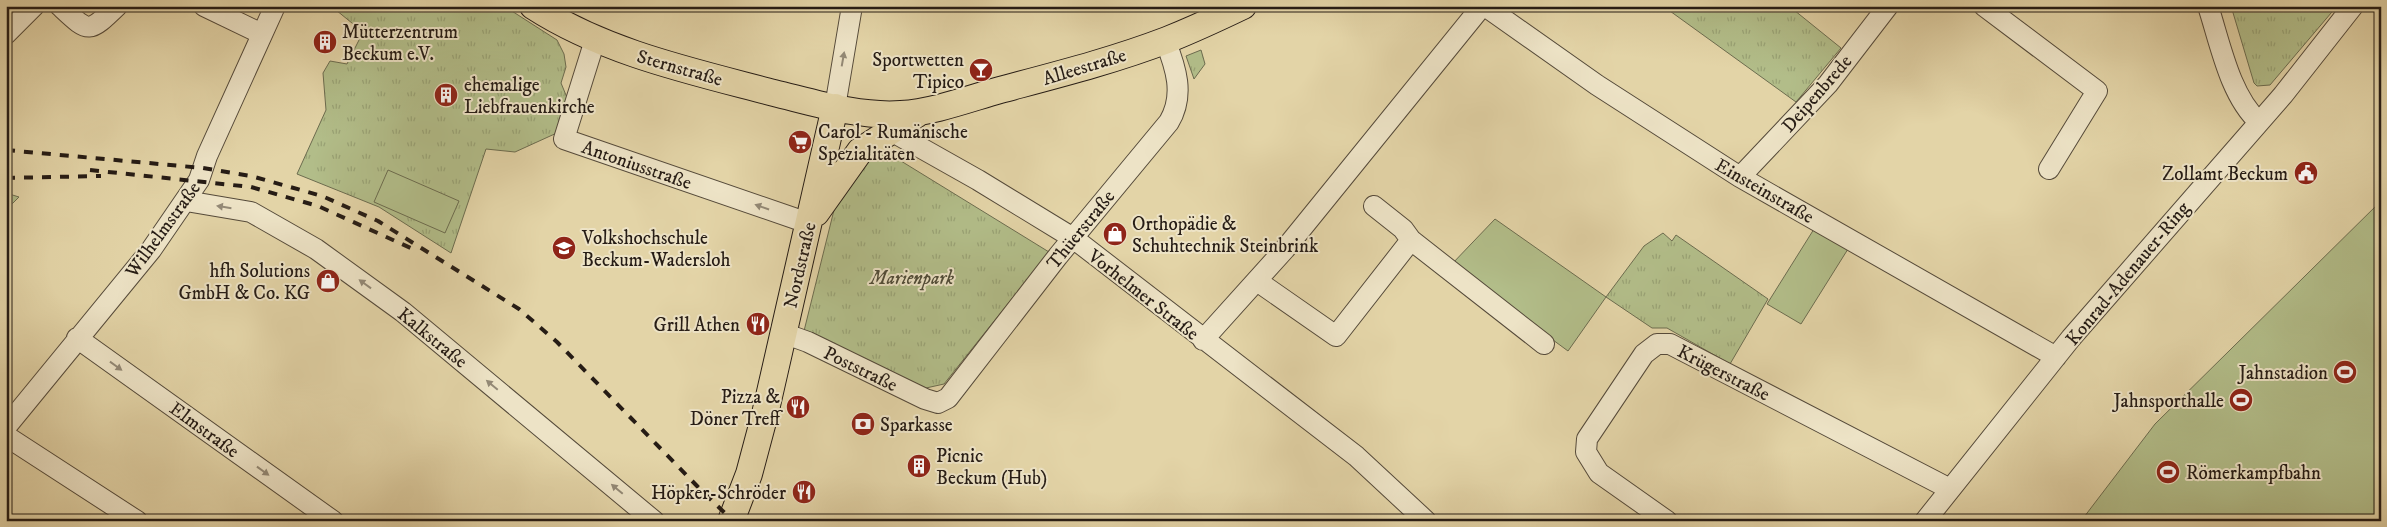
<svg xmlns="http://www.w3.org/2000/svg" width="2387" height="527" font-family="'IM FELL DW Pica',serif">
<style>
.grass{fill:url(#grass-tufts);stroke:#6c6c4f}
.garden{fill:#b2bd89;stroke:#6c6c4f}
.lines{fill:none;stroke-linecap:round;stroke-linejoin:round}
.minor-casing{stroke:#554a3a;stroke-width:22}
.major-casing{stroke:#261c15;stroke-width:28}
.minor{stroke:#ede3c6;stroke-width:20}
.major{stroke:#e3d4a7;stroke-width:26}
.rail{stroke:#261c15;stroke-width:4;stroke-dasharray:9 9;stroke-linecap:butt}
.oneway{fill:#938976}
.labels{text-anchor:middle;stroke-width:4;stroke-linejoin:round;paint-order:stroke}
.poi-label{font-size:19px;fill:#261c15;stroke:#ede3c6;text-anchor:start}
.street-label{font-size:19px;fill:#261c15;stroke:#ede3c6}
.park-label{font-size:19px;font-style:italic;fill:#504c38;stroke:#ede3c6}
</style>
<defs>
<pattern id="grass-tufts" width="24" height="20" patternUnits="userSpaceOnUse" patternTransform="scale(1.25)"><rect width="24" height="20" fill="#b2bd89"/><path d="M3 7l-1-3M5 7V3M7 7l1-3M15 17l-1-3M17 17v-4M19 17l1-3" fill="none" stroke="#99a275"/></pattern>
</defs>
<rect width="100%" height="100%" fill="#e3d4a7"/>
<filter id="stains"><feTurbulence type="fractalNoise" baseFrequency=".004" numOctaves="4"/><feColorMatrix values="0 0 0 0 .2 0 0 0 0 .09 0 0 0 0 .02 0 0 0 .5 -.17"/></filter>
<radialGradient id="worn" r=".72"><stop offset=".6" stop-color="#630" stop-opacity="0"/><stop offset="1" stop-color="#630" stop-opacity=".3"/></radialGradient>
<path class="grass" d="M331,6H504L557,40L564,54L566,67L561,83L568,100L559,132L515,152L486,149L451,253L379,207L297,174L326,110L323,73L330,61L347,64L363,32Z
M1663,6H1789L1841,48L1796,102Z
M2231,6H2337L2270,85L2257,86L2254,83Z
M1201,50L1205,64L1194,79L1186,56Z
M888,153L1049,252L944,384L926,388L804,331L834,210L866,156Z
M6,193L19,197L6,210Z
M1663,233L1672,241L1676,235L1768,299L1730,364L1667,328H1652L1606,297L1644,246Z"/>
<path class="garden" d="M388,170L459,201L445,233L374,202Z
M2381,201V521H2081L2155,424Z
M1495,219L1606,297L1568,351L1451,265Z
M1814,229L1848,249L1801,324L1767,304Z"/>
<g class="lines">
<g class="minor-casing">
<path id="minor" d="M60,6C89,33 88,34 117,6
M204,6L262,34
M1485,6L1597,85L1740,177L2056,357
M1984,6L2097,91L2049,169
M2208,6C2220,43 2230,96 2259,122
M6,34L34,6
M595,40L564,139L808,223
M835,107L852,6
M891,131L978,180L1073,238L1356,456L1426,521
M1740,177L1828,84L1888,6
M186,201L251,212L316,249L403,312L654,521
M1374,206L1403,229L1411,240L1544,344
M1257,281L1336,336L1411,240
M783,333L808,342L925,399L938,403L948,398L1058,256L1169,122C1185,95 1176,68 1165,40
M77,338L333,521
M1203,340L1285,249L1482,6
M6,427L151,250L199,180L207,156L275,6
M6,436L137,521
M1667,521L1599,473L1586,452L1587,439L1644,354L1657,344H1670L1950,489
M1925,521L2071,338L2283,95L2353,6"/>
</g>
<g class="major-casing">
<path id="major" d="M533,6C606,53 691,71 774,93C815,103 859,117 901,114C934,112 968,99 1000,90C1056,75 1112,61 1167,40C1192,30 1218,18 1243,6
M816,213L860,151L917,114
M731,521L749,474L765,414L835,107"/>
</g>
<use href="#minor" class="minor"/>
<use href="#major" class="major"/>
<path class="rail" d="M6,150L203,168L251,176L322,196L378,221L519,309L557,342L698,487L733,521
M90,170L251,187L318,206L415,250
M6,178L101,176"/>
</g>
<defs><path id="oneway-solid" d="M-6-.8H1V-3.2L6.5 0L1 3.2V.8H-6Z" transform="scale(1.25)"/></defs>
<g class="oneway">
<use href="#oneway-solid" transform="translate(843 59) rotate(-80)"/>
<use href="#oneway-solid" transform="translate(224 207) rotate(-171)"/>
<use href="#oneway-solid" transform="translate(762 207) rotate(-161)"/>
<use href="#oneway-solid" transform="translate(365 284) rotate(-144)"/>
<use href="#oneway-solid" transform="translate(116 366) rotate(36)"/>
<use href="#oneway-solid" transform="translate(492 385) rotate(-140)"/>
<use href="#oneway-solid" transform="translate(263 471) rotate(36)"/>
<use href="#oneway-solid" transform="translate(617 489) rotate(-140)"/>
</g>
<defs>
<g id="building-disc" transform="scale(1.25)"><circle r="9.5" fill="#8f2418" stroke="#ede3c6"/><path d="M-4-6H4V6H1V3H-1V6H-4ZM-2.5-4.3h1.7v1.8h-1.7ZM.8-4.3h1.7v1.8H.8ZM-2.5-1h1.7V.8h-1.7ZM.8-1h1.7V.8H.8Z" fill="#fff"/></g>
<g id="bar-disc" transform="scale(1.25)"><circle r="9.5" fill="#8f2418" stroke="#ede3c6"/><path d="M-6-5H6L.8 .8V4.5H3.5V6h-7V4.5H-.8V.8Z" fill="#fff"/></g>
<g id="supermarket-disc" transform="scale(1.25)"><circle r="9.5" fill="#8f2418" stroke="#ede3c6"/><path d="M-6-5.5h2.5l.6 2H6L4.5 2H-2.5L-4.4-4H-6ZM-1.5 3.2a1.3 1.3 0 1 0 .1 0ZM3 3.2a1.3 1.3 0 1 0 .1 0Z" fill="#fff"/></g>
<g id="civic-disc" transform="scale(1.25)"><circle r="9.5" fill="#8f2418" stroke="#ede3c6"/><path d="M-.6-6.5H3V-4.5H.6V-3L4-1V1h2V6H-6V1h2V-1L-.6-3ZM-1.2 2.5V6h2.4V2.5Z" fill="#fff"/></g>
<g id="shop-disc" transform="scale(1.25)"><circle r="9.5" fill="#8f2418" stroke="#ede3c6"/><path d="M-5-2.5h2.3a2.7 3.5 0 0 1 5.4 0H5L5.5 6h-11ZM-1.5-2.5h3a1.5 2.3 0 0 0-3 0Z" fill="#fff"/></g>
<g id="university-disc" transform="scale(1.25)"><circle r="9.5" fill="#8f2418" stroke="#ede3c6"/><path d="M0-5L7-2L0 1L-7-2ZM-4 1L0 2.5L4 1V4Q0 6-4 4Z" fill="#fff"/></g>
<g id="restaurant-disc" transform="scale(1.25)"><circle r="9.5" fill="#8f2418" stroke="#ede3c6"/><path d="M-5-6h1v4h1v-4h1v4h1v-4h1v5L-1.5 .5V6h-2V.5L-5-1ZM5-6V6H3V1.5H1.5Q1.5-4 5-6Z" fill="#fff"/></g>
<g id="stadium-disc" transform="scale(1.25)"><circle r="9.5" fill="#8f2418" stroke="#ede3c6"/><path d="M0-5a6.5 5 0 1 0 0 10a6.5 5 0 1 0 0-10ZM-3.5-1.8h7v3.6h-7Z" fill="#fff"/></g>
<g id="bank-disc" transform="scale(1.25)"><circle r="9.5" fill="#8f2418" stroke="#ede3c6"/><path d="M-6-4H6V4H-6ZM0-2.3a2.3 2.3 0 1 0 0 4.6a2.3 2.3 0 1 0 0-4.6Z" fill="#fff"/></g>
</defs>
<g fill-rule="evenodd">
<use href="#building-disc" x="325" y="42"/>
<use href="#bar-disc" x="981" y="70"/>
<use href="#building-disc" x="446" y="95"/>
<use href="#supermarket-disc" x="800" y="142"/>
<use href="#civic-disc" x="2306" y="173"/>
<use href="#shop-disc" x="1115" y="234"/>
<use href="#university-disc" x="564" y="248"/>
<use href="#shop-disc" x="328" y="281"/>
<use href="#restaurant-disc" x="758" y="324"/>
<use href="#stadium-disc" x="2345" y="372"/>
<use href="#stadium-disc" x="2241" y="400"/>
<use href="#restaurant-disc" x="798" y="407"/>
<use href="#bank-disc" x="863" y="424"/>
<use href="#building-disc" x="919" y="466"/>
<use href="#stadium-disc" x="2168" y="472"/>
<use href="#restaurant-disc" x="804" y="492"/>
</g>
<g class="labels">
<g class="poi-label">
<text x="342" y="38">Mütterzentrum<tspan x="342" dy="22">Beckum e.V.</tspan></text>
<text x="964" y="66" text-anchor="end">Sportwetten<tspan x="964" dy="22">Tipico</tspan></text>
<text x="464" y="91">ehemalige<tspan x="464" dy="22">Liebfrauenkirche</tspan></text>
<text x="818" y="138">Carol - Rumänische<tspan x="818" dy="22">Spezialitäten</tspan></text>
<text x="2288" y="180" text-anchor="end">Zollamt Beckum</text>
<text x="1132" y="230">Orthopädie &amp;<tspan x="1132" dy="22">Schuhtechnik Steinbrink</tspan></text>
<text x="582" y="244">Volkshochschule<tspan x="582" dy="22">Beckum-Wadersloh</tspan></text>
<text x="310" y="277" text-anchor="end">hfh Solutions<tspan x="310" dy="22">GmbH &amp; Co. KG</tspan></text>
<text x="740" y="331" text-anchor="end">Grill Athen</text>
<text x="2328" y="379" text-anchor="end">Jahnstadion</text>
<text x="780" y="403" text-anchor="end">Pizza &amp;<tspan x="780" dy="22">Döner Treff</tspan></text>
<text x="2224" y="407" text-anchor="end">Jahnsporthalle</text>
<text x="880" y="431">Sparkasse</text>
<text x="936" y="462">Picnic<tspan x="936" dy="22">Beckum (Hub)</tspan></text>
<text x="2186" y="479">Römerkampfbahn</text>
<text x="786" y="499" text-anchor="end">Höpker-Schröder</text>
</g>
<g class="street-label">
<text transform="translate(1084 66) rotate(-17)" y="7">Alleestraße</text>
<text transform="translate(680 67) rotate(16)" y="7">Sternstraße</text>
<text transform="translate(1816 93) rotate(-49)" y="7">Deipenbrede</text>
<text transform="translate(637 164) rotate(19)" y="7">Antoniusstraße</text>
<text transform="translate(1765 190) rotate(30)" y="7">Einsteinstraße</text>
<text transform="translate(162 229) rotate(-54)" y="7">Wilhelmstraße</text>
<text transform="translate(1080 229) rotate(-51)" y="7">Thüerstraße</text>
<text transform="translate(799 265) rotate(-77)" y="7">Nordstraße</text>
<text transform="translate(2127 273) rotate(-50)" y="7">Konrad-Adenauer-Ring</text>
<text transform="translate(1144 294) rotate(38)" y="7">Vorhelmer Straße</text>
<text transform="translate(433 337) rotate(39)" y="7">Kalkstraße</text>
<text transform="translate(861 368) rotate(26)" y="7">Poststraße</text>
<text transform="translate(1724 372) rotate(27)" y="7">Krügerstraße</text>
<text transform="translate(205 429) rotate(36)" y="7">Elmstraße</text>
</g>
<g class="park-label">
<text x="912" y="284">Marienpark</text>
</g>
</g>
<rect width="2387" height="527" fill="none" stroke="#e3d4a7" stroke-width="25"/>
<rect x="8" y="8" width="2372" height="512" fill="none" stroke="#261c15" stroke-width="2.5"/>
<rect x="12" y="12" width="2362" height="502" fill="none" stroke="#261c15"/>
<rect width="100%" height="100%" filter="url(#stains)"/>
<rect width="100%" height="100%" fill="url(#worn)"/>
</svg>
